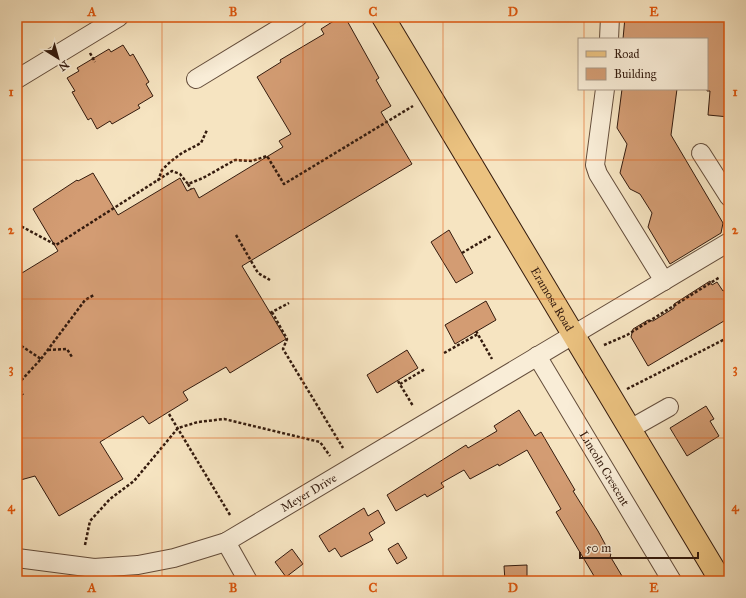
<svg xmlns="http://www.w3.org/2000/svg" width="746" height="598" font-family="'IM FELL Great Primer',serif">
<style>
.building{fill:#d39c73;stroke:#341b0e}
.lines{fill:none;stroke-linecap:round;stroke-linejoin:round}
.minor-casing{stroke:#644d3b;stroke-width:20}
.major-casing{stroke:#341b0e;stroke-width:24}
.path{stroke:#341b0e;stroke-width:2.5;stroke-dasharray:3 2;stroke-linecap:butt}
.minor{stroke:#f9edd7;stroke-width:18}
.major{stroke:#ebc280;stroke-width:22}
.grid{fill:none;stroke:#df560c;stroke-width:1;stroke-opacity:0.55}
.labels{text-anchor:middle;stroke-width:3.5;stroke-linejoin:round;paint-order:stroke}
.street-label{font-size:12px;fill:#341b0e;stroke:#f9edd7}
.neatline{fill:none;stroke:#df560c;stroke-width:1.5}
.grid-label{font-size:13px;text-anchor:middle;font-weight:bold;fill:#df560c}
</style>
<rect width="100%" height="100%" fill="#f6e4c1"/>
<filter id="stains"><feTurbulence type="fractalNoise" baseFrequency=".005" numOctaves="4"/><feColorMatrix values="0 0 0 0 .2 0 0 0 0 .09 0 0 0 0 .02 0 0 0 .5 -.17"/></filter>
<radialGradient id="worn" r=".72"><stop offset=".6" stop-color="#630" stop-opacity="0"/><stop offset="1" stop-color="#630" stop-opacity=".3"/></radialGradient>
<path class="building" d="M340,17H345L379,78L376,80L391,106L381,112L412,164L242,266L286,339L230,373L226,367L183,392L188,400L149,424L143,416L100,442L123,479L59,516L35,476L17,481V276L58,251L33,209L77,180L78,181L93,173L118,215L180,178L187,191L194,188L199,198L283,147L279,141L291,134L257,77L281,62L280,60L324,34L321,29Z
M625,17H729V117L708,115L710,91H707V39H623Z
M123,45L130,56L133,54L149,82L146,84L153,96L138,105L140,108L112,124L110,121L97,129L91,118L88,120L72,92L75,91L67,78L79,71L77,68L109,49L111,52Z
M622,89H677L671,135L723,223L721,233L670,264L648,227L652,213L640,194L630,189L620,173L627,144L617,128Z
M449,230L473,273L456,283L431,242Z
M710,281L712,285L717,282L723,291L729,288V318L648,366L631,337L633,329L648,320L653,321L674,308V304Z
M486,301L496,320L455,344L445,325Z
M407,350L418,368L377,393L367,375Z
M706,406L714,419L710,421L719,436L687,456L670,428Z
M519,410L535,436L541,432L575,490L573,491L598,531L611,555L610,556L625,581H597L556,512L561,509L527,450L499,466L498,464L470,479L464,470L441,483L444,487L427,497L425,494L396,511L387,495L466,445L468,448L497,431L494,426Z
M364,508L368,516L378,510L385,523L369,533L373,540L341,557L335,548L329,552L319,536Z
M398,543L407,558L397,564L388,549Z
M292,549L303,564L286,577L275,562Z
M527,565V581H505L504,566Z"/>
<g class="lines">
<g class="minor-casing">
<g id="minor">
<path d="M609,39L610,17"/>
<path d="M17,79L119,17"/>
<path d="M196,79L298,17"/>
<path d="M605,89L595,165L598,174L664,281"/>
<path d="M701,153L729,197"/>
<path id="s1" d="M537,356L672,581"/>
<path d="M630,429L669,407"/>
<path d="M226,542L248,581"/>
<path id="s2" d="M17,558L94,568L138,565L174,558L226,542L729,242"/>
</g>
</g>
<g class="major-casing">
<g id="major">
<path id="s3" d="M383,17L721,581"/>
</g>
</g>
<path class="path" d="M90,53L95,62
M158,181L162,170L170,162L182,153L201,143L207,130
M188,184L191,189
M17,224L56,245L172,171L180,174L188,184L203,178L235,160L252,161L267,156L284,184L413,106
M236,235L258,273L270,280
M462,253L491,236
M272,312L287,339L283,349L343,448
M270,313L289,303
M476,331L492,359
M17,343L41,359L17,385L23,395
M604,345L627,335L720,277
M48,350L67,349L72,357
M444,353L478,334
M41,359L85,300L94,295
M398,381L413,406
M400,384L425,369
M627,389L729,337
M169,414L230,515
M85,545L90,521L110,499L134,481L178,428L198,422L224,419L320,442L330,456"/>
<use href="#minor" class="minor"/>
<use href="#major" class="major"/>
</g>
<path class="grid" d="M162,17V581M303,17V581M443,17V581M584,17V39M584,89V581M17,160H729M17,299H729M17,438H729"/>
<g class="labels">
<g class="street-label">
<text dy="4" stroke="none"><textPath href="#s3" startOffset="329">Eramosa Road</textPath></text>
<text dy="4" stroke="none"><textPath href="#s1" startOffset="131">Lincoln Crescent</textPath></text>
<text dy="4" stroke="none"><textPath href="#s2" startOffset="309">Meyer Drive</textPath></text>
</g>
</g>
<rect width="746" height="598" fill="none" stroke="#f6e4c1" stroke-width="44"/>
<rect x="578" y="38" width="130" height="52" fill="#f9edd7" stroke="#aa9987"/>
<rect x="586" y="51" width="20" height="6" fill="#ebc280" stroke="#aa9987"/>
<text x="614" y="58" font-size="12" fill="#341b0e">Road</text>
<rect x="586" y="68" width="20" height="12" fill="#d39c73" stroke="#aa9987"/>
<text x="614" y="78" font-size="12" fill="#341b0e">Building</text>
<g transform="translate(58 58) rotate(143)" stroke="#f9edd7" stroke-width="3" paint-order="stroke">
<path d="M0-3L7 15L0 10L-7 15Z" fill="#341b0e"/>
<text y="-6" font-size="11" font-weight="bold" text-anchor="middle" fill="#341b0e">N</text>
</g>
<path d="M580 552v6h118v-6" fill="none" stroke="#341b0e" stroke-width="2"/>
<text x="586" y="552" font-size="12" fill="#341b0e" stroke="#f9edd7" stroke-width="3" paint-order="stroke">50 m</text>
<rect x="22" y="22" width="702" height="554" class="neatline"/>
<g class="grid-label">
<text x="92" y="16">A</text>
<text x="233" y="16">B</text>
<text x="373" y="16">C</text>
<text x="513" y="16">D</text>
<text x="654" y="16">E</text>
<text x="11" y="96">1</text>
<text x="735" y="96">1</text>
<text x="11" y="234">2</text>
<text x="735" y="234">2</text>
<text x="11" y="373">3</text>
<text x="735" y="373">3</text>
<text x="11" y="511">4</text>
<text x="735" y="511">4</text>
<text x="92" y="592">A</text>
<text x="233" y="592">B</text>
<text x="373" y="592">C</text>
<text x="513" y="592">D</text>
<text x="654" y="592">E</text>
</g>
<rect width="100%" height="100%" filter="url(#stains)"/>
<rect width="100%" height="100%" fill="url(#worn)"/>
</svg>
